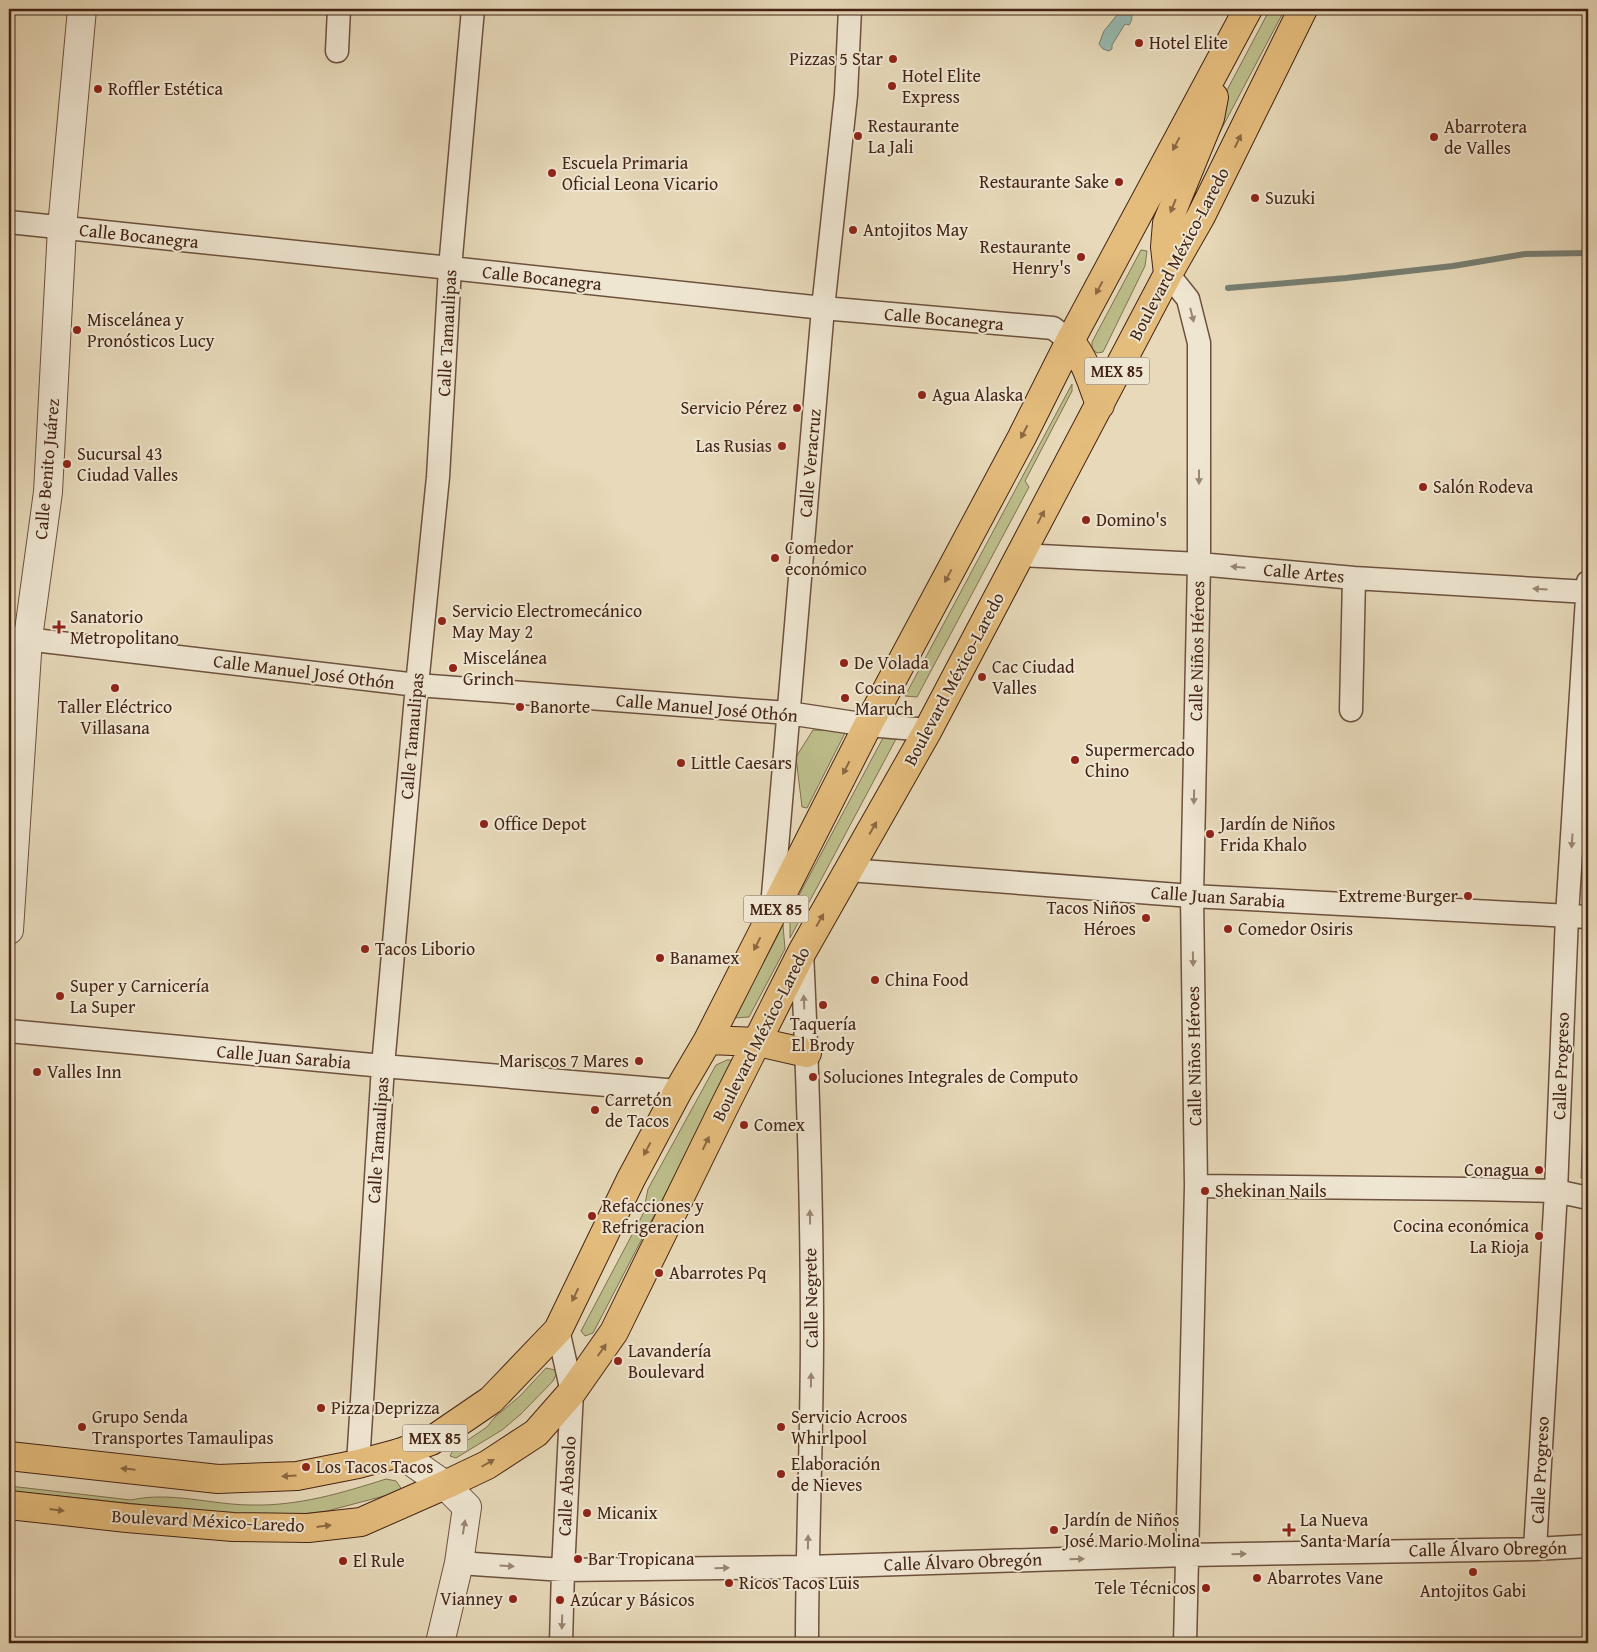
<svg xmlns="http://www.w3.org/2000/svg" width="1597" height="1652" font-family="'Gentium Book Plus',serif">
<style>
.green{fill:#bcbe8b;stroke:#807150}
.water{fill:#97bab1;stroke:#767e72}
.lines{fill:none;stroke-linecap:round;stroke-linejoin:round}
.stream{stroke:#767e72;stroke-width:6}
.minor-casing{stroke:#6d513d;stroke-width:25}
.tertiary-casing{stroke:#6d513d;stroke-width:30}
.primary-casing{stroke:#442414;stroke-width:30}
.minor{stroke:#efe6d2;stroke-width:22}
.tertiary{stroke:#efe6d2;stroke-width:28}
.primary{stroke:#e4bc7c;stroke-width:28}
.oneway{fill:#8c6843}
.oneway2{fill:#9a8573}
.poi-dot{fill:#8f2418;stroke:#efe6d2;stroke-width:2}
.labels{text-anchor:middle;stroke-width:4;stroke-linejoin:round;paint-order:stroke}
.shield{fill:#efe6d2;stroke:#775e4d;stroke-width:1}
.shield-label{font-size:16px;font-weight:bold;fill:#442414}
.poi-label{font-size:18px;fill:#442414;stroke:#efe6d2;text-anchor:start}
.street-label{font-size:18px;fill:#442414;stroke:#efe6d2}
</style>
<rect width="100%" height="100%" fill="#e7d9b9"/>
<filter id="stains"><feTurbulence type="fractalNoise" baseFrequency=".004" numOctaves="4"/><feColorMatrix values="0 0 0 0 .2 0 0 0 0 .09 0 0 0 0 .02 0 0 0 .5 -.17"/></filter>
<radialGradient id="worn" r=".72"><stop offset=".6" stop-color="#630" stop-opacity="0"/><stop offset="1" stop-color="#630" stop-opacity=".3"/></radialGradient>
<path class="green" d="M1270,9H1285L1168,230L1217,109Z
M1141,250L1147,251L1145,266L1103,352L1097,353L1092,349V342Z
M1072,384V391L1025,481L1029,487L917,697L905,696Z
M813,730L846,731L807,808L802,807L796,757Z
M883,738L896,739L790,938V912Z
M783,925L785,949L749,1017L734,1018Z
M1588,1003V1180L1581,1178Z
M727,1060H735L593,1333L585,1336L581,1331L643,1214L648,1189L716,1065Z
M546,1368L555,1370L556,1375L553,1381L521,1414L502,1430L456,1458L450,1456L453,1450L487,1427L495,1417L520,1396Z
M386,1479L396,1481L403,1491L327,1511L293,1515L253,1516L9,1491V1486L131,1500C171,1491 212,1505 252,1505C299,1506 342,1493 386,1479Z"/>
<path class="water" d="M1122,9L1132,12C1132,17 1132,21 1129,25L1125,24L1112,45V49L1109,51L1103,49L1099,44L1104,31Z"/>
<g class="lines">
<path class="stream" d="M1228,288L1346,278L1453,266L1525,254L1588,253"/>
<g class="minor-casing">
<path id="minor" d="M337,51L339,9
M9,222L450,268L823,308L1053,328L1070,341
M1168,274L1188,299L1199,343V564L1192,896L1196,1186L1185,1643
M1020,555L1199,564L1354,578L1588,592
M9,637L417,685L788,713L868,725L928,730
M1351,710L1354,578
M849,870L1192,896L1588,917
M772,907L823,308L846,95L850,9
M802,952C808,1079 812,1207 812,1334C812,1437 807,1540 807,1643
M9,1031L383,1066L678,1091
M1196,1186L1473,1189L1556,1191L1588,1198
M558,1330L572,1392L563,1570L561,1643
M358,1464L383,1066L417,685L438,477L450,268L473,9
M1535,1549L1556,1191L1567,916L1588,582
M459,1563L563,1570L807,1567L1188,1555L1535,1549L1588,1546"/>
</g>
<g class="tertiary-casing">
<path id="tertiary" d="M9,930L28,638L48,492L62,228L82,9
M399,1453L445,1485L467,1507L459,1563L440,1643"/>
</g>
<g class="primary-casing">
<path id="primary" d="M1168,274L1165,247L1167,223L1210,118L1214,97
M1070,341C1085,359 1092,383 1100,405
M708,1040L758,1042L807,1053
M9,1456L218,1479L297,1476L358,1464L399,1453L431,1441L491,1400L558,1330L631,1179L678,1091L708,1040L868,725L1022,437L1070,341L1248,9
M9,1505L127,1518L233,1527L308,1528L361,1522L445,1485L487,1465L536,1433L572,1392L614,1332L725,1105L802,952L928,730L1168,274L1201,216L1303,9"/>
</g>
<use href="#minor" class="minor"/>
<use href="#tertiary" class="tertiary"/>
<use href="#primary" class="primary"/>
</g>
<defs><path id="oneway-solid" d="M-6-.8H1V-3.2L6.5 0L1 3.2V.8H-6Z" transform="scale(1.25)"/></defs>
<g class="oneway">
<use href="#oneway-solid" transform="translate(1238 141) rotate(-64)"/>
<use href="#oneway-solid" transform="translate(1176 144) rotate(118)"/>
<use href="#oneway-solid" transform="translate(1173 206) rotate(112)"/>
<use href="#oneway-solid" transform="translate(1099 288) rotate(118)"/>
<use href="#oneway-solid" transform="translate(1024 432) rotate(117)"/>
<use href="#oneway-solid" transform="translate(1041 517) rotate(-62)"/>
<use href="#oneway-solid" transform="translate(948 576) rotate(118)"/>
<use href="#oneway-solid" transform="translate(846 768) rotate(117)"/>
<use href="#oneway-solid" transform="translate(873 828) rotate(-60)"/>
<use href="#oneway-solid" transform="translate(820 920) rotate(-60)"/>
<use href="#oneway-solid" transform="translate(757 944) rotate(117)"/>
<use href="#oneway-solid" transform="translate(706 1143) rotate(-64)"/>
<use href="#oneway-solid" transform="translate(647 1149) rotate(118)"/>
<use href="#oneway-solid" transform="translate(575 1295) rotate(116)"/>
<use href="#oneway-solid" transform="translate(602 1350) rotate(-55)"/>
<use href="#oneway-solid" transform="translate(488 1463) rotate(-30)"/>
<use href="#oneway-solid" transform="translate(128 1469) rotate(-174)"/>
<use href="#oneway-solid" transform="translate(289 1476) rotate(177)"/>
<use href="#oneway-solid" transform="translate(57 1510) rotate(7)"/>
<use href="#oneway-solid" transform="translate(324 1526) rotate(-7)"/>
</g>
<g class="oneway2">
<use href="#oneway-solid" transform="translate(1192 315) rotate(76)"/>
<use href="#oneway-solid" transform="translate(1199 477) rotate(90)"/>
<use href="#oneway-solid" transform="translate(1238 567) rotate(-175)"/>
<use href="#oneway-solid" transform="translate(1540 589) rotate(-176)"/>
<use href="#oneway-solid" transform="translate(1194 797) rotate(91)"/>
<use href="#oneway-solid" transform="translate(1572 841) rotate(94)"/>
<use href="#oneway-solid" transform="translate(1193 959) rotate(89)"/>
<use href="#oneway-solid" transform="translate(804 1002) rotate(-93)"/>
<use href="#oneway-solid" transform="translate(810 1217) rotate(-91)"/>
<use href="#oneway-solid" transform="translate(811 1380) rotate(-89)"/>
<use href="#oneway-solid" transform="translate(464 1527) rotate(-81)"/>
<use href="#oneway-solid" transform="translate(808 1542) rotate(-89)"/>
<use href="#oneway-solid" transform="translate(1239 1554) rotate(-1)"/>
<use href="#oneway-solid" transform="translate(1077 1559) rotate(-2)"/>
<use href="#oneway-solid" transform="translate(507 1566) rotate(4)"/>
<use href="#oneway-solid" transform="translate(722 1568) rotate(-1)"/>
<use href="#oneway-solid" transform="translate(562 1622) rotate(92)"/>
</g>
<g class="poi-dot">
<circle cx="1139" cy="43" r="5"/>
<circle cx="893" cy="59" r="5"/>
<circle cx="892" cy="86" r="5"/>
<circle cx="98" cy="89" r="5"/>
<circle cx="858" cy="136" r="5"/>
<circle cx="1434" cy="137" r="5"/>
<circle cx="552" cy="173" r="5"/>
<circle cx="1119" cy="182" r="5"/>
<circle cx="1255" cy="198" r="5"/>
<circle cx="853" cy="230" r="5"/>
<circle cx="1081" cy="257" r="5"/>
<circle cx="77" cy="330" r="5"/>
<circle cx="922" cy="395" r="5"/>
<circle cx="797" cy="408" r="5"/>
<circle cx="782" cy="446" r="5"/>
<circle cx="67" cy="464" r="5"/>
<circle cx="1423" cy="487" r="5"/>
<circle cx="1086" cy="520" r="5"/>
<circle cx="775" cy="558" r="5"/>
<circle cx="442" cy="621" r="5"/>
<path d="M56.5 619.5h5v5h5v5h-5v5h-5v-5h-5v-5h5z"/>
<circle cx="844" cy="663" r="5"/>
<circle cx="453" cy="668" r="5"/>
<circle cx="982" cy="677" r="5"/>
<circle cx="115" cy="688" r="5"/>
<circle cx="845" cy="698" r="5"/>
<circle cx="520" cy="707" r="5"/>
<circle cx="1075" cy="760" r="5"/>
<circle cx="681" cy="763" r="5"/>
<circle cx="484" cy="824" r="5"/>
<circle cx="1210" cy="834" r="5"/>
<circle cx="1468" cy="896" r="5"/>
<circle cx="1146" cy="918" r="5"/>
<circle cx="1228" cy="929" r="5"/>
<circle cx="365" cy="949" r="5"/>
<circle cx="660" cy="958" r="5"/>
<circle cx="875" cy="980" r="5"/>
<circle cx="60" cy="996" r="5"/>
<circle cx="823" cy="1005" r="5"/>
<circle cx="639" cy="1061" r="5"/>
<circle cx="37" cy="1072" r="5"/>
<circle cx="813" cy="1077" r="5"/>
<circle cx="595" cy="1110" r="5"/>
<circle cx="744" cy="1125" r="5"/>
<circle cx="1539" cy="1170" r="5"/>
<circle cx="1205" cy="1191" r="5"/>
<circle cx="592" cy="1216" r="5"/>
<circle cx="1539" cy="1236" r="5"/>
<circle cx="659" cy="1273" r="5"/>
<circle cx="618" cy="1361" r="5"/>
<circle cx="321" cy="1408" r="5"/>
<circle cx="82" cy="1427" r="5"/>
<circle cx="781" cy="1427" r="5"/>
<circle cx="306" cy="1467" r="5"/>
<circle cx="781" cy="1474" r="5"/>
<circle cx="587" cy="1513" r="5"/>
<circle cx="1054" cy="1530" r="5"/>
<path d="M1286.5 1522.5h5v5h5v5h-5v5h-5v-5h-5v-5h5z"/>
<circle cx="578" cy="1559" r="5"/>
<circle cx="343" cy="1561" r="5"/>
<circle cx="1473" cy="1572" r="5"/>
<circle cx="1257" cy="1578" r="5"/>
<circle cx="729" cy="1583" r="5"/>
<circle cx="1206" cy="1588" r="5"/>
<circle cx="513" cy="1599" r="5"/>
<circle cx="560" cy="1600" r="5"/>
</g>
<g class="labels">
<g class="shield">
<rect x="1084.5" y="357.5" width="65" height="27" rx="4"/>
<rect x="743.5" y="895.5" width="65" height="27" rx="4"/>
<rect x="402.5" y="1424.5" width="65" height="27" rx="4"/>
</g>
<g class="shield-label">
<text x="1117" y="377">MEX 85</text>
<text x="776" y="915">MEX 85</text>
<text x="435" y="1444">MEX 85</text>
</g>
<g class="poi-label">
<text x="1149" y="49">Hotel Elite</text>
<text x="883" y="65" text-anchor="end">Pizzas 5 Star</text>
<text x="902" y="82">Hotel Elite<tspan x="902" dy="21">Express</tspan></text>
<text x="108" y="95">Roffler Estética</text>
<text x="868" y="132">Restaurante<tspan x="868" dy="21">La Jali</tspan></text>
<text x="1444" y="133">Abarrotera<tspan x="1444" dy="21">de Valles</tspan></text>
<text x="562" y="169">Escuela Primaria<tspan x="562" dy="21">Oficial Leona Vicario</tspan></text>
<text x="1109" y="188" text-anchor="end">Restaurante Sake</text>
<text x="1265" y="204">Suzuki</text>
<text x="863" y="236">Antojitos May</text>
<text x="1071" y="253" text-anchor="end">Restaurante<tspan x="1071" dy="21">Henry's</tspan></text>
<text x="87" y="326">Miscelánea y<tspan x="87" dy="21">Pronósticos Lucy</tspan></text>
<text x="932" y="401">Agua Alaska</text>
<text x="787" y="414" text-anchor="end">Servicio Pérez</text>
<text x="772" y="452" text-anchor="end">Las Rusias</text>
<text x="77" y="460">Sucursal 43<tspan x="77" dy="21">Ciudad Valles</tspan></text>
<text x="1433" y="493">Salón Rodeva</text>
<text x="1096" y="526">Domino's</text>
<text x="785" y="554">Comedor<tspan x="785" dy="21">económico</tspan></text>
<text x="452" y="617">Servicio Electromecánico<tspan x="452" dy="21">May May 2</tspan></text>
<text x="70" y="623">Sanatorio<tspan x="70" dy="21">Metropolitano</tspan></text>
<text x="463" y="664">Miscelánea<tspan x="463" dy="21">Grinch</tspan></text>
<text x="854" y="669">De Volada</text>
<text x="992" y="673">Cac Ciudad<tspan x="992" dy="21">Valles</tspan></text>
<text x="855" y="694">Cocina<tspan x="855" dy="21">Maruch</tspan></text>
<text x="115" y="713" text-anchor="middle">Taller Eléctrico<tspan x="115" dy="21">Villasana</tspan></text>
<text x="530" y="713">Banorte</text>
<text x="1085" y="756">Supermercado<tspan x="1085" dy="21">Chino</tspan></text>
<text x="691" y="769">Little Caesars</text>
<text x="494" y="830">Office Depot</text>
<text x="1220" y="830">Jardín de Niños<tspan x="1220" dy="21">Frida Khalo</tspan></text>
<text x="1458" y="902" text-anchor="end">Extreme Burger</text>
<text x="1136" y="914" text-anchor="end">Tacos Niños<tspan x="1136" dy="21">Héroes</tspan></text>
<text x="1238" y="935">Comedor Osiris</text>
<text x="375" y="955">Tacos Liborio</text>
<text x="670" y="964">Banamex</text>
<text x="885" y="986">China Food</text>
<text x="70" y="992">Super y Carnicería<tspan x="70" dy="21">La Super</tspan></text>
<text x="823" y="1030" text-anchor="middle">Taquería<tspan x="823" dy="21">El Brody</tspan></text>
<text x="629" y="1067" text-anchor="end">Mariscos 7 Mares</text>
<text x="47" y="1078">Valles Inn</text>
<text x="823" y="1083">Soluciones Integrales de Computo</text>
<text x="605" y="1106">Carretón<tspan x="605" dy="21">de Tacos</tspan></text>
<text x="754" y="1131">Comex</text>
<text x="1529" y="1176" text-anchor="end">Conagua</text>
<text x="1215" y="1197">Shekinan Nails</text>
<text x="602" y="1212">Refacciones y<tspan x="602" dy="21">Refrigeracion</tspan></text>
<text x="1529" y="1232" text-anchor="end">Cocina económica<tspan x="1529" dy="21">La Rioja</tspan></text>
<text x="669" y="1279">Abarrotes Pq</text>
<text x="628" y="1357">Lavandería<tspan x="628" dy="21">Boulevard</tspan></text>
<text x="331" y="1414">Pizza Deprizza</text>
<text x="92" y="1423">Grupo Senda<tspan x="92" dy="21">Transportes Tamaulipas</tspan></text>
<text x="791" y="1423">Servicio Acroos<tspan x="791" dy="21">Whirlpool</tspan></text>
<text x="791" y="1470">Elaboración<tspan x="791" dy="21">de Nieves</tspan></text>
<text x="316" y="1473">Los Tacos Tacos</text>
<text x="597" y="1519">Micanix</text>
<text x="1064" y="1526">Jardín de Niños<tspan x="1064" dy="21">José Mario Molina</tspan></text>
<text x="1300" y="1526">La Nueva<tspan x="1300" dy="21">Santa María</tspan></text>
<text x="588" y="1565">Bar Tropicana</text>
<text x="353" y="1567">El Rule</text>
<text x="1267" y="1584">Abarrotes Vane</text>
<text x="739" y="1589">Ricos Tacos Luis</text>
<text x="1196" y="1594" text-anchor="end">Tele Técnicos</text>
<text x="1473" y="1597" text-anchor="middle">Antojitos Gabi</text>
<text x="503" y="1605" text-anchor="end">Vianney</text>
<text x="570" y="1606">Azúcar y Básicos</text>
</g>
<g class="street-label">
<text transform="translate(139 236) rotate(6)" y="6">Calle Bocanegra</text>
<text transform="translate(1179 254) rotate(-62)" y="6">Boulevard México-Laredo</text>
<text transform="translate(542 278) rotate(6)" y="6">Calle Bocanegra</text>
<text transform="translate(944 319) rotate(5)" y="6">Calle Bocanegra</text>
<text transform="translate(447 333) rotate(-87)" y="6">Calle Tamaulipas</text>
<text transform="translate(810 463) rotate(-85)" y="6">Calle Veracruz</text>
<text transform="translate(47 469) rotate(-85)" y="6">Calle Benito Juárez</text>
<text transform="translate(1304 573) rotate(5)" y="6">Calle Artes</text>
<text transform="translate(1197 651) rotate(-89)" y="6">Calle Niños Héroes</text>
<text transform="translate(304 672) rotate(7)" y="6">Calle Manuel José Othón</text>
<text transform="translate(954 679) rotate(-62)" y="6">Boulevard México-Laredo</text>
<text transform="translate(707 708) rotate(5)" y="6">Calle Manuel José Othón</text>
<text transform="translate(412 736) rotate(-85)" y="6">Calle Tamaulipas</text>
<text transform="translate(1218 897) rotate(4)" y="6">Calle Juan Sarabia</text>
<text transform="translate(761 1034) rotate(-63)" y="6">Boulevard México-Laredo</text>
<text transform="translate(1194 1056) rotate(-91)" y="6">Calle Niños Héroes</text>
<text transform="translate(284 1057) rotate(5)" y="6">Calle Juan Sarabia</text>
<text transform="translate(1561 1066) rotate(-88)" y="6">Calle Progreso</text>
<text transform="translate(378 1140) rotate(-86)" y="6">Calle Tamaulipas</text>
<text transform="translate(811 1298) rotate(-91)" y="6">Calle Negrete</text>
<text transform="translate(1540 1470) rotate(-87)" y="6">Calle Progreso</text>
<text transform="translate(567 1486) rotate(-87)" y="6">Calle Abasolo</text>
<text transform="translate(208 1521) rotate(3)" y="6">Boulevard México-Laredo</text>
<text transform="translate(1488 1549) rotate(-1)" y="6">Calle Álvaro Obregón</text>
<text transform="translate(963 1562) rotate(-2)" y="6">Calle Álvaro Obregón</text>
</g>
</g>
<rect width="1597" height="1652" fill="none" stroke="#e7d9b9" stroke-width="30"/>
<rect x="10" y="10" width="1577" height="1632" fill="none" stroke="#442414" stroke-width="2.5"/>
<rect x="15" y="15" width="1567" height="1622" fill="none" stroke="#442414"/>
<rect width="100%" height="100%" filter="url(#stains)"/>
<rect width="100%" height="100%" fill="url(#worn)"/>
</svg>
